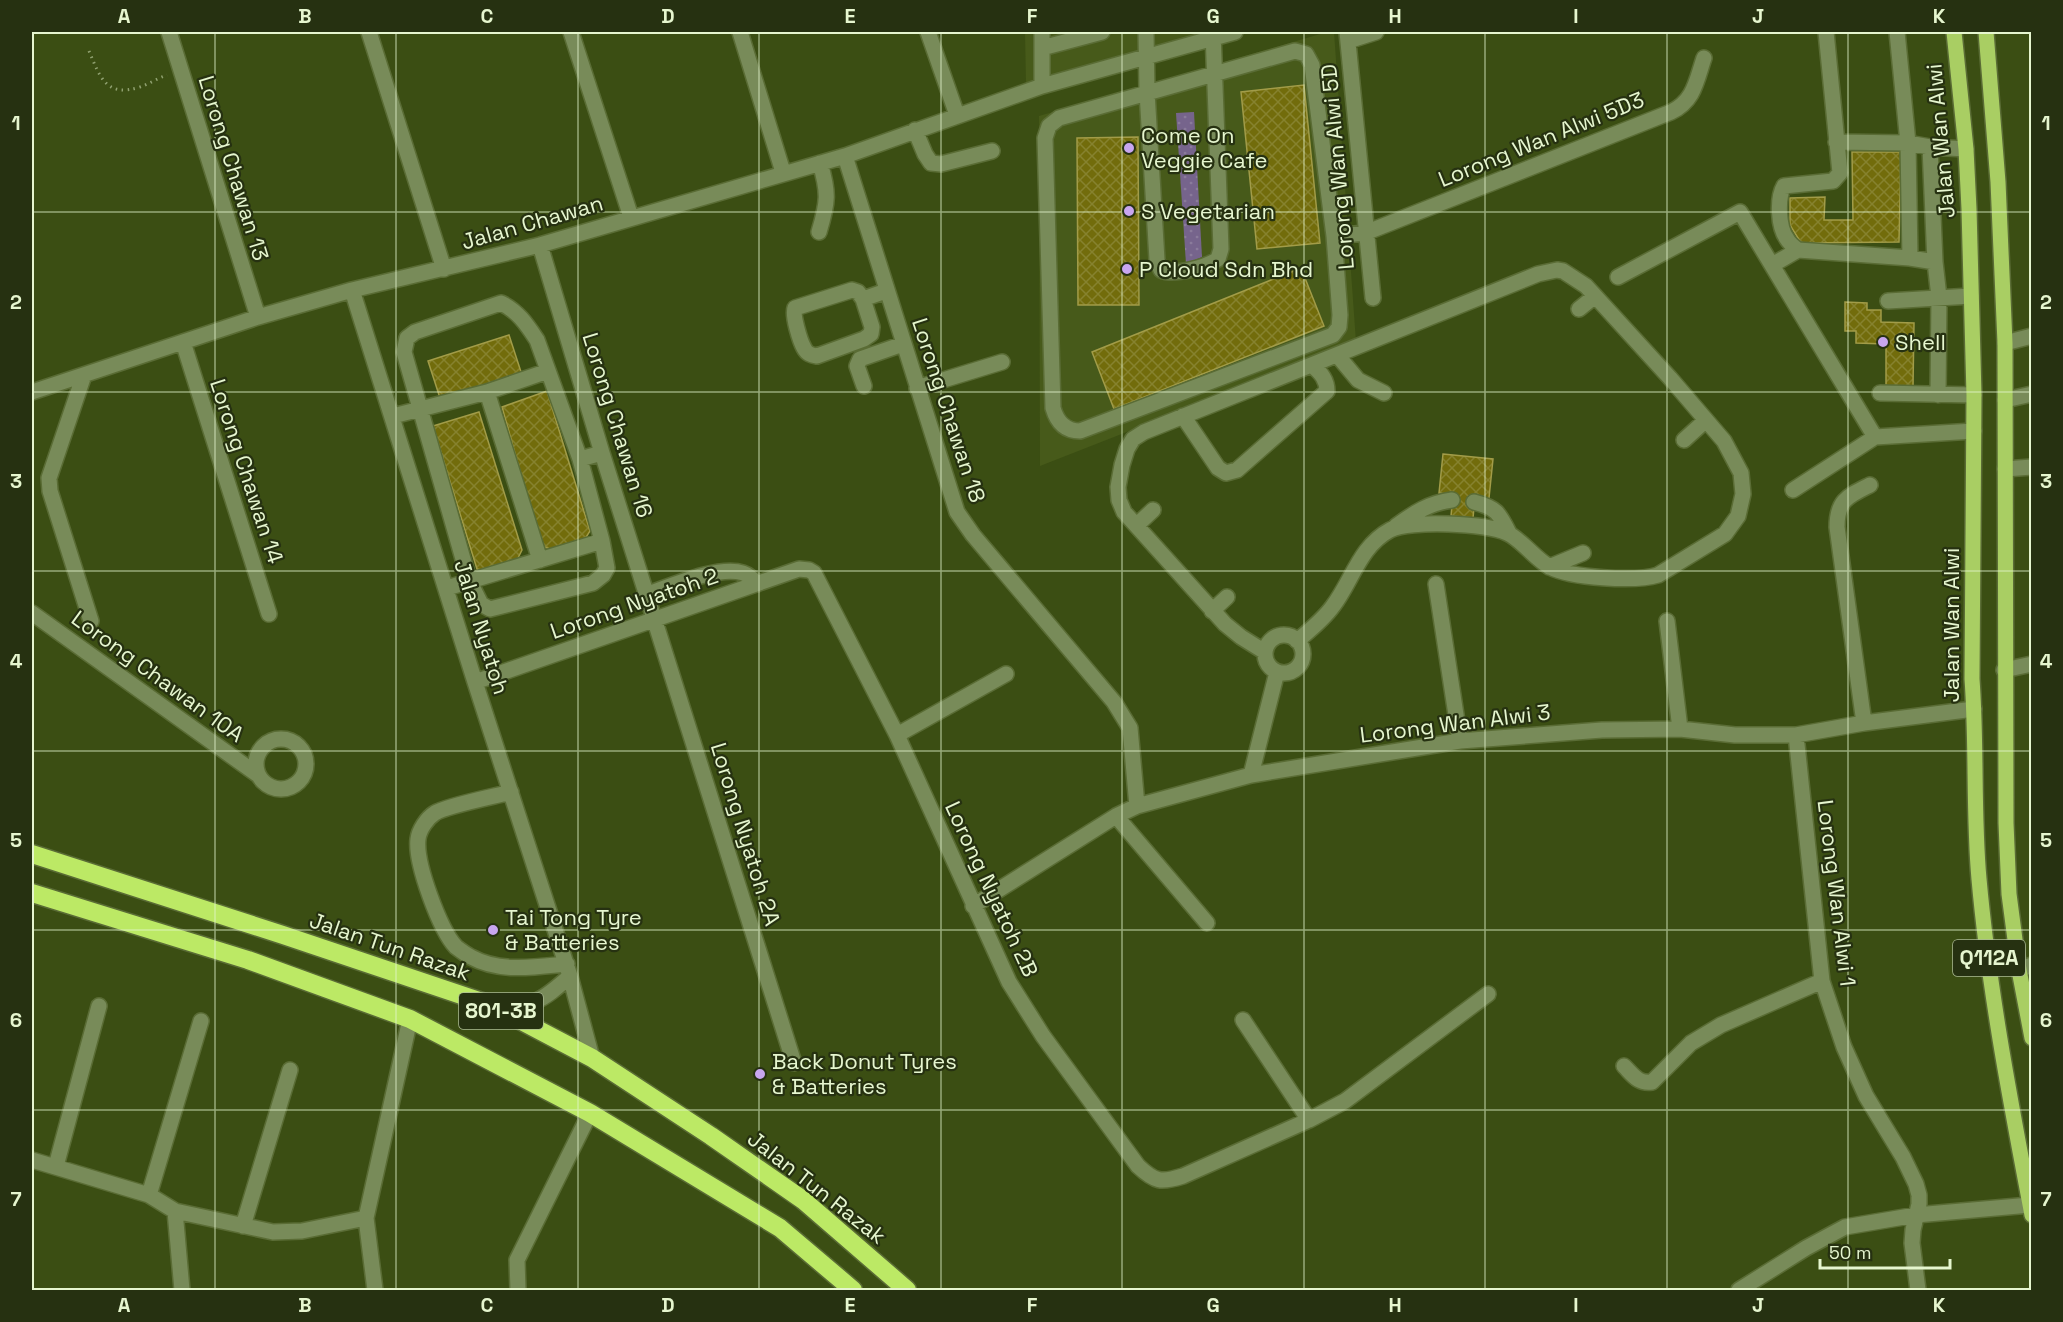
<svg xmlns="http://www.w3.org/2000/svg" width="2063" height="1322" font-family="'Space Grotesk',sans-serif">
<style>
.built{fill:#475a1a}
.park{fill:url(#park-dots)}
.building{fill:url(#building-cross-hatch);stroke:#a29c48;stroke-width:1.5}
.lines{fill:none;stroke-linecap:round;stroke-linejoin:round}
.minor-casing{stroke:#5a6c35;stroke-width:18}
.major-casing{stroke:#5a6c35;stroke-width:18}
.highway-casing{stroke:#5a6c35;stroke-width:21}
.path{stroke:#90a170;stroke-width:3;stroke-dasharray:1.5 4.5;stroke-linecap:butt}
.minor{stroke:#788b59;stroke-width:15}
.major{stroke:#a9ce63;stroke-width:15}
.highway{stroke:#bce965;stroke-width:18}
.grid{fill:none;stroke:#e6f6cf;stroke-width:1.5;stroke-opacity:0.55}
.poi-dot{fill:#c8a6ef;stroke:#263111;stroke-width:2}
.labels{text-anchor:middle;stroke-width:4.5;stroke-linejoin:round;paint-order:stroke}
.shield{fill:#263111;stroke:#acbb96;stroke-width:1.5}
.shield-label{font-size:21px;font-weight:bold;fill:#e6f6cf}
.poi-label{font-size:22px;fill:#e6f6cf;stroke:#263111;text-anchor:start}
.street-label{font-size:22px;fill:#e6f6cf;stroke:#263111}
.neatline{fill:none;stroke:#e6f6cf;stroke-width:2}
.grid-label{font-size:20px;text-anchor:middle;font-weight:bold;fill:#e6f6cf}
</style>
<defs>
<pattern id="park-dots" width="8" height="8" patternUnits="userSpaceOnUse" patternTransform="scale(1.5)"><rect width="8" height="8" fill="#76648c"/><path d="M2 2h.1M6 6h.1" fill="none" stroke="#8a7b9b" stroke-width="1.8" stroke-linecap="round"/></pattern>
<pattern id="building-cross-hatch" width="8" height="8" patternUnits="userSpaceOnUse" patternTransform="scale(1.5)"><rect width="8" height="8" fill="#726c0b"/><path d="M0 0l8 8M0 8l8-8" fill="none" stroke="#86822e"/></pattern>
</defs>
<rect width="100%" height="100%" fill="#3b4e13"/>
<path class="built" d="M1025,32H1211L1026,84Z
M1327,32H1334L1356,342L1040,466L1039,116Z"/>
<path class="park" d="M1194,112L1202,257L1186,264L1176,113Z"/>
<path class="building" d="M1304,85L1320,243L1257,249L1241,92Z
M1138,137L1139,305H1078L1077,138Z
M1852,152H1901L1899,242L1801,243L1790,225V198L1825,197L1824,220H1853Z
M1301,268L1324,326L1114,409L1092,352Z
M1845,302L1867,303V310H1881V322L1914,323L1913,387H1886V344L1856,343V331H1845Z
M509,335L522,375L441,401L428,361Z
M547,391L590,531L585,539L553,550L541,546L502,407Z
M479,412L522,550L517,560L486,571L477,569L433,426Z
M1443,454L1493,459L1489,498L1475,497L1473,518L1451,516L1453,495L1439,493Z"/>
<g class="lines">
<g class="minor-casing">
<path id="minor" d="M169,32L258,317
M369,32L444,269
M571,32L631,217
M740,32L783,172
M928,32L957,115
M1146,32L1147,92L1157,260L1161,270C1174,276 1207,267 1218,259L1221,249L1213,32
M1347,32L1373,298
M1826,32L1840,173L1833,181L1784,186C1777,198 1778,227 1787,239C1789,243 1794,247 1798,250L1910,258L1935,262
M1897,32L1908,143L1910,258
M1348,41L1376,32
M1042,48L1102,32
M1295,51L1306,54L1312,65L1334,236L1340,315L1339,327L1333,335L1080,431C1065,431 1057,422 1053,408L1045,138L1049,126L1059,118Z
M1042,86V32
M915,130L925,154L931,163L941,164L992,151
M1836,142L1908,143L1930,147L1966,149
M1930,147L1935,262L1939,297L1938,395
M845,156L957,512L973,535L1114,702L1130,728L1137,806
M819,232C828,202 829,193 820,163
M1334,236L1365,233L1671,112C1694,101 1696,82 1704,58
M540,245L602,453L794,1063
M1772,265L1798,250
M1618,277L1740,212L1875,437L1793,490
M352,290L475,682L570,976L592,1058
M863,299L872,327L871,334L864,339L817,356C811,355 807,354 804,348C800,341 792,315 795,308L852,290L858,292L863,299L886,291
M1888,301L1971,296
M1579,309L1595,296
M183,342L269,614
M2005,343L2032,336
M1338,356L1358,380L1384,393
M84,375L49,478L50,491L91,621
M864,386L857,366L860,359L903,344
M917,388L1002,362
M32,392L258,317L352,290L540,245L845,156L1042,86L1235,32
M487,392L540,560
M1880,393L1974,395
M2005,400L2032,394
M393,416L487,392L548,371
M1183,416L1218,468L1226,473L1237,470L1327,391C1327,380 1321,373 1313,366
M1875,437L1974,431
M1684,440L1706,420
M580,459L537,340C527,325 518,311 501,303L415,332L407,338L404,352L469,580L481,604L490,609L593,583L603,575L607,568L602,541L580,459L602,453
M2005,469L2032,467
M1474,502C1497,508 1499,513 1509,533
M1137,525L1153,510
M1396,526C1414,513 1429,503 1452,500
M1549,567L1583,553
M1436,584L1460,741
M447,588L602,541
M648,594C671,586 719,565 743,573C749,575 753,579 757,584
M1212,611L1227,597
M32,613L258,775
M1667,621L1680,729
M1265 654a19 19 0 1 1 38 0a19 19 0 1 1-38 0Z
M1265,652L1241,637L1225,624L1124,512L1119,500L1118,487L1122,465L1127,449L1133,439L1144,432L1538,274L1557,270L1563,271L1586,286L1670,378L1724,441L1741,473L1743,494L1738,516L1725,534L1658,575C1635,582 1571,578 1550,567C1536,560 1520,538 1507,533C1486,523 1410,520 1390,530C1360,546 1352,581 1333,606C1323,620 1310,630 1297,641
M2004,670L2032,664
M475,682L799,569L809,570L814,573L897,735L1009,982L1043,1036L1138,1166C1155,1182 1161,1183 1183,1176L1309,1120L1345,1101L1488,994
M1864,723L1837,527C1837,500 1848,496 1870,485
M897,735L1006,674
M1796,735L1822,981L1844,1047L1866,1096L1903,1157L1916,1184L1919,1195V1204L1913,1230L1912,1243L1918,1290
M256 764a25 25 0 1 1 50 0a25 25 0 1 1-50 0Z
M1251,775L1277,672
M511,792C496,796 445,806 435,813C427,818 419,830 418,839C415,863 440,930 456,947C460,950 467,955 471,957C500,973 535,967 567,964
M1116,816L1207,923
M973,906L1116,816L1137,806L1251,775L1460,741L1602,730L1680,729L1735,735H1796L1864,723L1974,709
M2019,970L2032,965
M493,1006C532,1008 541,1002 570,976
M1243,1020L1309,1120
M1624,1066C1633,1075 1638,1084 1652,1082L1691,1043L1721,1025L1822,981
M32,1160L149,1195L175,1211L273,1232L302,1231L366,1218
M56,1166L99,1006
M149,1195L201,1021
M175,1211L182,1290
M243,1226L290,1070
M375,1290L366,1218L410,1019
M518,1290L517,1260L590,1113
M1739,1290L1806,1248L1845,1227L1916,1215L2030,1205"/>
</g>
<g class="major-casing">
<path id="major" d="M1954,32L1966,149L1969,209L1974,395L1972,679C1977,746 1973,813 1979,879C1989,991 2011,1104 2032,1215
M1986,32L1998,182L2005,343L2006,823L2009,894L2019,970L2032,1038"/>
</g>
<g class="highway-casing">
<path id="highway" d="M32,854L283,935L491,1005L592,1058L711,1136L803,1200L907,1290
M32,893L248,960L410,1019L590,1113L780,1228L853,1290"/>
</g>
<path class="path" d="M89,51C100,77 106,98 140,87C149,84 158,78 167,75"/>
<use href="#minor" class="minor"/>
<use href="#major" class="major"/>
<use href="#highway" class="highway"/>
</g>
<path class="grid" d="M215,32V1290M396,32V1290M578,32V1290M759,32V1290M941,32V1290M1122,32V1290M1304,32V1290M1485,32V1290M1667,32V1290M1848,32V1290M32,212H2032M32,392H2032M32,571H2032M32,751H2032M32,930H2032M32,1110H2032"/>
<g class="poi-dot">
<circle cx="1129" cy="148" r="6"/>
<circle cx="1129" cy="211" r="6"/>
<circle cx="1127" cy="269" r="6"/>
<circle cx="1883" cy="342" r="6"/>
<circle cx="493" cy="930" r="6"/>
<circle cx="760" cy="1074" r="6"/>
</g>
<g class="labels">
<g class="shield">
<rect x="1953" y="940" width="72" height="36" rx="4.5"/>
<rect x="459" y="993" width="84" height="36" rx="4.5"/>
</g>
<g class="shield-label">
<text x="1989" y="965">Q112A</text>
<text x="501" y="1018">801-3B</text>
</g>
<g class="poi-label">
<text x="1141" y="143">Come On<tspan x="1141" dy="25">Veggie Cafe</tspan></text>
<text x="1141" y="219">S Vegetarian</text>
<text x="1139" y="277">P Cloud Sdn Bhd</text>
<text x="1895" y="350">Shell</text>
<text x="505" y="925">Tai Tong Tyre<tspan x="505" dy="25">&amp; Batteries</tspan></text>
<text x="772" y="1069">Back Donut Tyres<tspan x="772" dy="25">&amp; Batteries</tspan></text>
</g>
<g class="street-label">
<text transform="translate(1541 139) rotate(-22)" y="8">Lorong Wan Alwi 5D3</text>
<text transform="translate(1940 141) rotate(-95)" y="8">Jalan Wan Alwi</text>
<text transform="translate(1337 167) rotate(-95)" y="8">Lorong Wan Alwi 5D</text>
<text transform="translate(234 168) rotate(73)" y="8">Lorong Chawan 13</text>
<text transform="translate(532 222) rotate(-16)" y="8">Jalan Chawan</text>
<text transform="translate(949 410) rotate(72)" y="8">Lorong Chawan 18</text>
<text transform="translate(618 425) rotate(73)" y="8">Lorong Chawan 16</text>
<text transform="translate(247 471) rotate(72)" y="8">Lorong Chawan 14</text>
<text transform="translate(634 603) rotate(-19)" y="8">Lorong Nyatoh 2</text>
<text transform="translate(1951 625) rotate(-90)" y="8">Jalan Wan Alwi</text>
<text transform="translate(482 627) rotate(73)" y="8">Jalan Nyatoh</text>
<text transform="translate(158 676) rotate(36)" y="8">Lorong Chawan 10A</text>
<text transform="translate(1455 723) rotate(-7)" y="8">Lorong Wan Alwi 3</text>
<text transform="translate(746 834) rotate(73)" y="8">Lorong Nyatoh 2A</text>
<text transform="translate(992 889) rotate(65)" y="8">Lorong Nyatoh 2B</text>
<text transform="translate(1837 893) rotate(83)" y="8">Lorong Wan Alwi 1</text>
<text transform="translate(390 946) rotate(19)" y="8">Jalan Tun Razak</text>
<text transform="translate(817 1187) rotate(38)" y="8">Jalan Tun Razak</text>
</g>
</g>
<rect width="2063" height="1322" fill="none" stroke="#263111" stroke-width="66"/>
<path d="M1820 1259v9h130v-9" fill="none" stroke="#e6f6cf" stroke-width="3"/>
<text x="1829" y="1259" font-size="18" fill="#e6f6cf" stroke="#263111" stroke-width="4.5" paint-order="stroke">50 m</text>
<rect x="33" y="33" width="1997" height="1256" class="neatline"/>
<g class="grid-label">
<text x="124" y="23">A</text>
<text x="305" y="23">B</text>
<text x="487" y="23">C</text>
<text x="668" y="23">D</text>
<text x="850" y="23">E</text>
<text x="1032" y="23">F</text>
<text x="1213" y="23">G</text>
<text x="1395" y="23">H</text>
<text x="1576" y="23">I</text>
<text x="1758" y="23">J</text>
<text x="1939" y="23">K</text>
<text x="16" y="130">1</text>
<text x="2046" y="130">1</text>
<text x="16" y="309">2</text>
<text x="2046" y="309">2</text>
<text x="16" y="488">3</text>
<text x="2046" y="488">3</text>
<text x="16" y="668">4</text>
<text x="2046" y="668">4</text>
<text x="16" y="847">5</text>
<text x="2046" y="847">5</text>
<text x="16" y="1027">6</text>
<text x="2046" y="1027">6</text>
<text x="16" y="1206">7</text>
<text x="2046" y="1206">7</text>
<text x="124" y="1312">A</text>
<text x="305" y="1312">B</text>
<text x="487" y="1312">C</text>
<text x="668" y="1312">D</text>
<text x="850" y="1312">E</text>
<text x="1032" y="1312">F</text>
<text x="1213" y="1312">G</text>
<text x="1395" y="1312">H</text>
<text x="1576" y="1312">I</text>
<text x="1758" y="1312">J</text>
<text x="1939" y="1312">K</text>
</g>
</svg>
